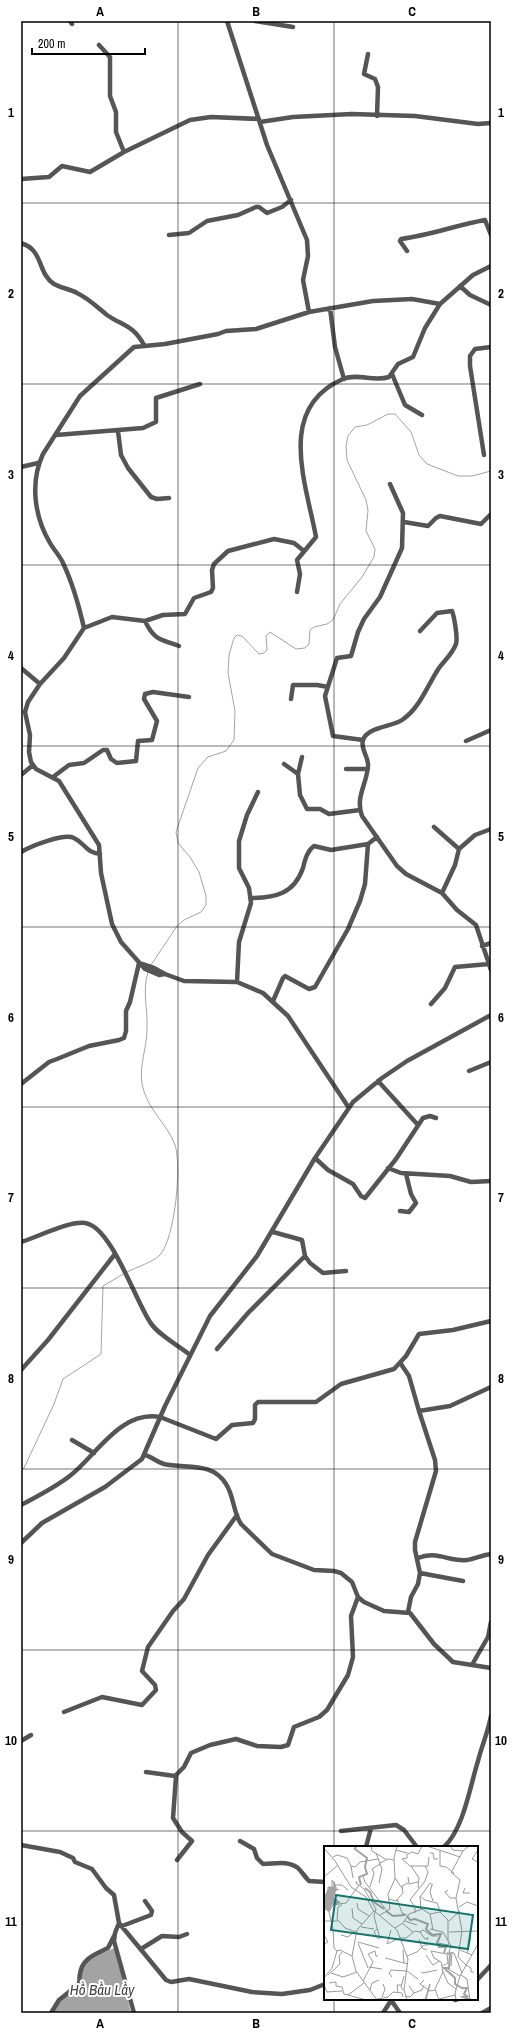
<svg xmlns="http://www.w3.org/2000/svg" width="512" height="2034" font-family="'Archivo Narrow',sans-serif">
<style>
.water{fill:#a3a3a3}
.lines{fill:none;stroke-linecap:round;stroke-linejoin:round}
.stream{stroke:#a3a3a3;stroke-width:1}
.minor{stroke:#555;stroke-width:4.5}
.grid{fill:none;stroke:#000;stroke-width:1;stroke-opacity:0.55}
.labels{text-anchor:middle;stroke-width:4;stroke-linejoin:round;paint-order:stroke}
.water-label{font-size:15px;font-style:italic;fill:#444;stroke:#fff}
.inset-river{fill:none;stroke:#a3a3a3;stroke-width:2}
.inset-road{fill:none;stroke:#999;stroke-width:1}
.view{fill:#0f766e;fill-opacity:0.15;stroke:#0f766e;stroke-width:2}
.inset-edge{fill:none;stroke:#000;stroke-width:2}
.neatline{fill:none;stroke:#000;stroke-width:1.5}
.grid-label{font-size:13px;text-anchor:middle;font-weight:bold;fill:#000}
</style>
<rect width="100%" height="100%" fill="#fff"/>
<path class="water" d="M115,1948L131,2013H53L58,2004L77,1986L82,1970L91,1957Z"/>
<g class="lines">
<path class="stream" d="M151,965L177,926L184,920L201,912L206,905V896L199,872L190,857L178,843L176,832L198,768L208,757L226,751L234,740L235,711L228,673L229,655L234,638L237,635L242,636L259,654L264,653L267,650L266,636L270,632L296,649L305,648L309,644L310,630L314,627L327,624L333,620L340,604L362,577L374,557L375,549L366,531L368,510L366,500L347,460L346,446L348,436L355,427L367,425L388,414H395L411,432L419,455L427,464L458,476H472L491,471
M127,1272C135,1268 155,1261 160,1255C175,1238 182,1166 175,1145C167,1123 147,1110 142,1084C139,1065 147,1048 147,1029C148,1010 142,990 148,972
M21,1470L24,1468L54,1404L63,1379L101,1354L103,1286L125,1273"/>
<path class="minor" d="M70,21L72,24
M227,21L267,145L307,240L308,256L303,280L309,312
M255,21L293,27
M99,45L110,57V96L116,112V132L124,152
M368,54L364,74L375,79L378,87L377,116
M260,122L293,117L352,114L415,116L478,124L491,123
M21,179L49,177L62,166L90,172L124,152L190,120L211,117L259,119
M169,235L189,233L207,221L238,215L256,207H259L267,213L282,207L291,200
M21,243C44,250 37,273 54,284C61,288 70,289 77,293C88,298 97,307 107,315C123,326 133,325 144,345
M407,251L400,241L401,239C430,235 457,225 485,220L491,235
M460,286L470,295L491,305
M330,308L335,347L344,379
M392,374L405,405L422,415
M118,431L121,455L128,468L151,497L157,499L169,498
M56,435L143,428L156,422V398L200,384
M484,455L470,366V356L475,349L491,347
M21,467L38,463
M404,522L428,526L436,518L440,516L481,524L491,514
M297,592L300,574L297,560L316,537C306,483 276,408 343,379C358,373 374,382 389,377L398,364L413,357L425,328L440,304L473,275L491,266
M145,621C154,640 160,639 179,646
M84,628L112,617L145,621L163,615L185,614L194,598L211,592L213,588L212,570L214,564L228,551L274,539L294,543L304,551
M420,631L437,613L452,611C454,616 458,638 456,644C453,653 445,660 439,668C427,686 420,708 402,720C392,727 367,727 363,740C360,749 369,757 368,766C367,784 355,797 362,816L397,866L406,874L442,893L457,910L476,925L491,970
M21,668L40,684
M291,699L293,685H317L328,687
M363,740L333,736L325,696L337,658L351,656L358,632L364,619L380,597L402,548L403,513L390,484
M466,741L491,730
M284,764L298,774L300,795L307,809H320L329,814L360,810
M346,769H368
M298,774L302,757
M21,775L33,765
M53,777L69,765L84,763L103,750H107L111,759L117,763L136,761L138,741L152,740L157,721L144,699L145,694L153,692L189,697
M434,827L459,849
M21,852C31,846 64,833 74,838C86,844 85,852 100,854
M442,893L455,865L459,849L475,835L491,829
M250,898C275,898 294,894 303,868C305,860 307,851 314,846L331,850L368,844
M482,946L491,943
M142,964L154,968L165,974
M237,982L239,942L251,903L249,888L239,868V841L247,815L258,792
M273,1001L283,978L285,976L309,989L315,987L348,929L360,901L365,884L368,844L377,837
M431,1004L445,988L455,967L489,964
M469,1071L491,1062
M378,1081L418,1125
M21,1084L49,1062L57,1059L89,1046L119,1040L124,1038L126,1031V1011L130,1002L139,963
M349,1108L288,1016L263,993L237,982L184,981L165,974L159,975L145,969L121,942L112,924L101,873L99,845L59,781L36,769L31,762L29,752L30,735L25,712L28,702L40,684L64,658L84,628C79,606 73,584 63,563C60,556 54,550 50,543C34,516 30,482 43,454L80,396L134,347L165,344L218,334L226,331L256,329L309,312L373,301L412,299L440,304
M315,1158L328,1170L353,1184L361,1196L365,1198L396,1159L423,1118L430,1116L436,1118
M388,1168L401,1173L450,1176L471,1182L491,1181
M400,1211L409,1212L416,1203L411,1194L406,1174
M21,1242C38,1237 68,1221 85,1223C111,1226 136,1302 150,1322C157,1334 179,1346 190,1355
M305,1256L310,1263L323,1273L346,1271
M217,1349L248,1313L305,1256L302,1240L273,1232
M401,1364L409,1376L419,1411L450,1406L491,1387
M21,1370L48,1340L115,1254
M72,1440L94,1453
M145,1455C152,1457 157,1462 164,1464C186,1469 212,1461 226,1484C234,1496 233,1512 241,1524L272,1554L314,1570L334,1571L341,1573L352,1582L358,1597L364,1602L384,1611L410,1613L434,1644L453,1662L491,1668
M21,1505C38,1496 56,1487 71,1475C97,1454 121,1410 160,1417L216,1439L232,1425L253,1423L255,1419V1405L258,1402H316L341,1384L394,1369L406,1356L419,1334L453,1330L491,1321
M21,1543L42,1523L105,1487L142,1459L165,1406L210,1316L257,1256L315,1158L353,1102L382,1078L407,1061L491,1015
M418,1558C437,1550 448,1562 467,1560C475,1559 482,1555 491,1554
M420,1573L463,1581
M408,1612L411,1597L418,1584L420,1573L415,1550V1542L436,1471L435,1460L419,1411
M473,1663L488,1637L491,1622
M64,1712L102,1697L142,1705L156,1690L155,1685L142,1671L148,1647L173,1611L184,1599L208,1555L237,1515
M21,1741L31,1735
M146,1772L175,1776L184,1767L191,1753L210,1745L236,1739L257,1746L281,1747L288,1745L294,1727L319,1717L327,1710L348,1675L353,1657L351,1616L358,1597
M176,1776L173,1818L182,1832L192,1841L177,1860
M341,1831L396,1825L404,1830L417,1847
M240,1841L254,1849L257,1858L263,1864C274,1864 288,1860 298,1868C302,1872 305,1877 309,1881L325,1882
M21,1845L60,1852L73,1858L75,1862L92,1869L106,1888L114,1895L119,1923L115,1933L114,1941L134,2013
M366,1847L371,1828
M444,1847C464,1828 470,1786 478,1761C482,1745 488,1732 491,1716
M119,1923L166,1980L171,1982L189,1979L252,1992L282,1994L310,1990L325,1984
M122,1926L151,1915L152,1911L145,1901
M141,1949L162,1936L179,1937L187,1934
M477,1980L491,1965
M454,1999L455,2000L458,1999
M391,2000L400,2013
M51,2013L59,2000L79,1984C80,1980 79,1977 80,1974C82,1958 96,1954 108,1948L114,1936
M383,2013L392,1999
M482,2013L491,2008"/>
</g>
<path class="grid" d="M178,21V2013M334,21V1847M21,203H491M21,384H491M21,565H491M21,746H491M21,927H491M21,1107H491M21,1288H491M21,1469H491M21,1650H491M21,1831H491M334,1999V2013"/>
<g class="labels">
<g class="water-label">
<text x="102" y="1995">Hồ Bầu Lầy</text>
</g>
</g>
<g transform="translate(324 1846)">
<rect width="154" height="154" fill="#fff"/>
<path d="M10,34L13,43H16L12,45L10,51L17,57L8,59L5,66L0,63V51L5,41H9Z" fill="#a3a3a3"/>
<path class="inset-river" d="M32,0L31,3L43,12L41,21L43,28L35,31L37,39M41,42L46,46L50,56L60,63M62,65L69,70L81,69M83,70L86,74L91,73L104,78L102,83L108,89L117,88L113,97L115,101H122L120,107M123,107L126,108L125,122H120L131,132V138L138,142H143L140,148L143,150L139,151L145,153L142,154"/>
<path class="inset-road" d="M47,0L48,5L63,14M103,0L136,11M126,0L129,4L139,5M0,2L11,15L27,41L42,51L49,64L73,84L84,113L80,144L83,154M72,4L83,7V12L78,13L86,20H104L105,11M116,4V20L122,21L130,27L129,28M154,4L148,13L154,16M52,7L58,23L55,37M106,7H109L110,13H114M84,8L88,6L94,8L98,0M9,11L13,9L23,12L27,20M56,17L64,13L70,14M87,20L95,32L94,42M128,25L139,5L145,0M127,26L136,34L132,52L138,85M39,30L41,36L63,65M0,31L14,19M84,31L85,38L94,36M29,32L27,20L31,21L36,16L54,13M71,32L78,42M33,35L32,37L40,43L52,63L50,70L56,93M108,39L106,46L109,55M46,41L50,27L48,23L56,18M141,42L139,47H146M124,44L121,46L126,52H132M97,50L106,37L109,39M0,51L4,46V41H8V34L11,39H18L24,44M65,53L72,55L79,47L78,40L84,37M73,53L78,67L83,69M33,57L34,63L45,70M18,59L14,61L13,73L21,82L32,86M135,61L143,56L154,60M28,62L29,72L38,78M97,64L96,50L101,54L113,57L117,67M50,65L33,84L28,110L32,125L53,154M91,67V61L86,54L101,35L104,26L101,20M106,68L109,84M56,69L66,63L64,48L71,33L70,12L73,0M0,75H14M81,75L93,79M125,75L136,65M79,78L89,86M37,81L50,83M71,82L79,77L85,68L98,63L106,68L116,66L124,74V95M53,83L50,86L54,93M106,83L119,86L127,100L125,106L130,107L138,127M67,84L63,98L76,92M138,85L134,111L142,119M96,86L99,84L108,90H113M125,86L154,85M0,89L4,96L0,98M17,89L24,91L30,86M76,92H82L91,85L96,86L101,93H104L103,91M95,93L98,102L103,104M34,96L55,102M34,97L44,122M114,97L124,99L125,97M79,104L80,117M136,104L148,109M13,105L16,104L28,110M143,107L147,91M102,109L109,119L115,115M83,110L93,106L100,99H104M61,112L84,118M142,119L147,122V126H150M118,120L124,117L123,108L107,105L110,112L117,116L119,126L124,137L132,143M127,120L128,107M45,121L58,123M124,123L136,130M83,125L94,133M97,126L99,127L113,124M7,127L19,131L33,126M4,129L16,118L15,110L18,106M137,129L143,133L146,154M68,131L65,127L67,124L83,125M0,132L8,122L13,105L10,102L9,83L5,66L9,59L22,57L35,39M100,134L96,138L106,145L111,144M39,135L49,116L44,108L51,105L52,110H54M5,137L12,136V140L18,141L20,148L25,149M40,137L24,149L42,154M0,139L3,146L18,145M46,144L48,137L55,134M79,144L77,141L80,130M74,147L73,139H77M90,147L98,144L100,139M81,150L86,151L90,147L85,140M58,151L61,143L59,138M53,153L64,151L69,146L78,147L79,151M115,153L131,149M101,154L106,138L102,154M115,154L111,143L119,126M132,154L131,147L136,130L154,98"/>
<path class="view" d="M12,49L149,69L144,103L7,84Z"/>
<rect width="154" height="154" class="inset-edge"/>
</g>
<rect width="512" height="2034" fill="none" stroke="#ffffff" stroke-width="44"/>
<path d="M32 48v6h113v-6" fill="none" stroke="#000000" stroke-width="2"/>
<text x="38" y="48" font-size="12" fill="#000000" stroke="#ffffff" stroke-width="3" paint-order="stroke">200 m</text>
<rect x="22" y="22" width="468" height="1990" class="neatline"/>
<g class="grid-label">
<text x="100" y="16">A</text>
<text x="256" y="16">B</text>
<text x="412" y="16">C</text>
<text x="11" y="117">1</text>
<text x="501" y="117">1</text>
<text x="11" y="298">2</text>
<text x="501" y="298">2</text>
<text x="11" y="479">3</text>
<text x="501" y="479">3</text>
<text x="11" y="660">4</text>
<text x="501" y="660">4</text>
<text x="11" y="841">5</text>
<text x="501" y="841">5</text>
<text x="11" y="1022">6</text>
<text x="501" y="1022">6</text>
<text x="11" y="1202">7</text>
<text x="501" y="1202">7</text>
<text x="11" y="1383">8</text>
<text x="501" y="1383">8</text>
<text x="11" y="1564">9</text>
<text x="501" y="1564">9</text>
<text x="11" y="1745">10</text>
<text x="501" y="1745">10</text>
<text x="11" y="1926">11</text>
<text x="501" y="1926">11</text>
<text x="100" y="2028">A</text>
<text x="256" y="2028">B</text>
<text x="412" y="2028">C</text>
</g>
</svg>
